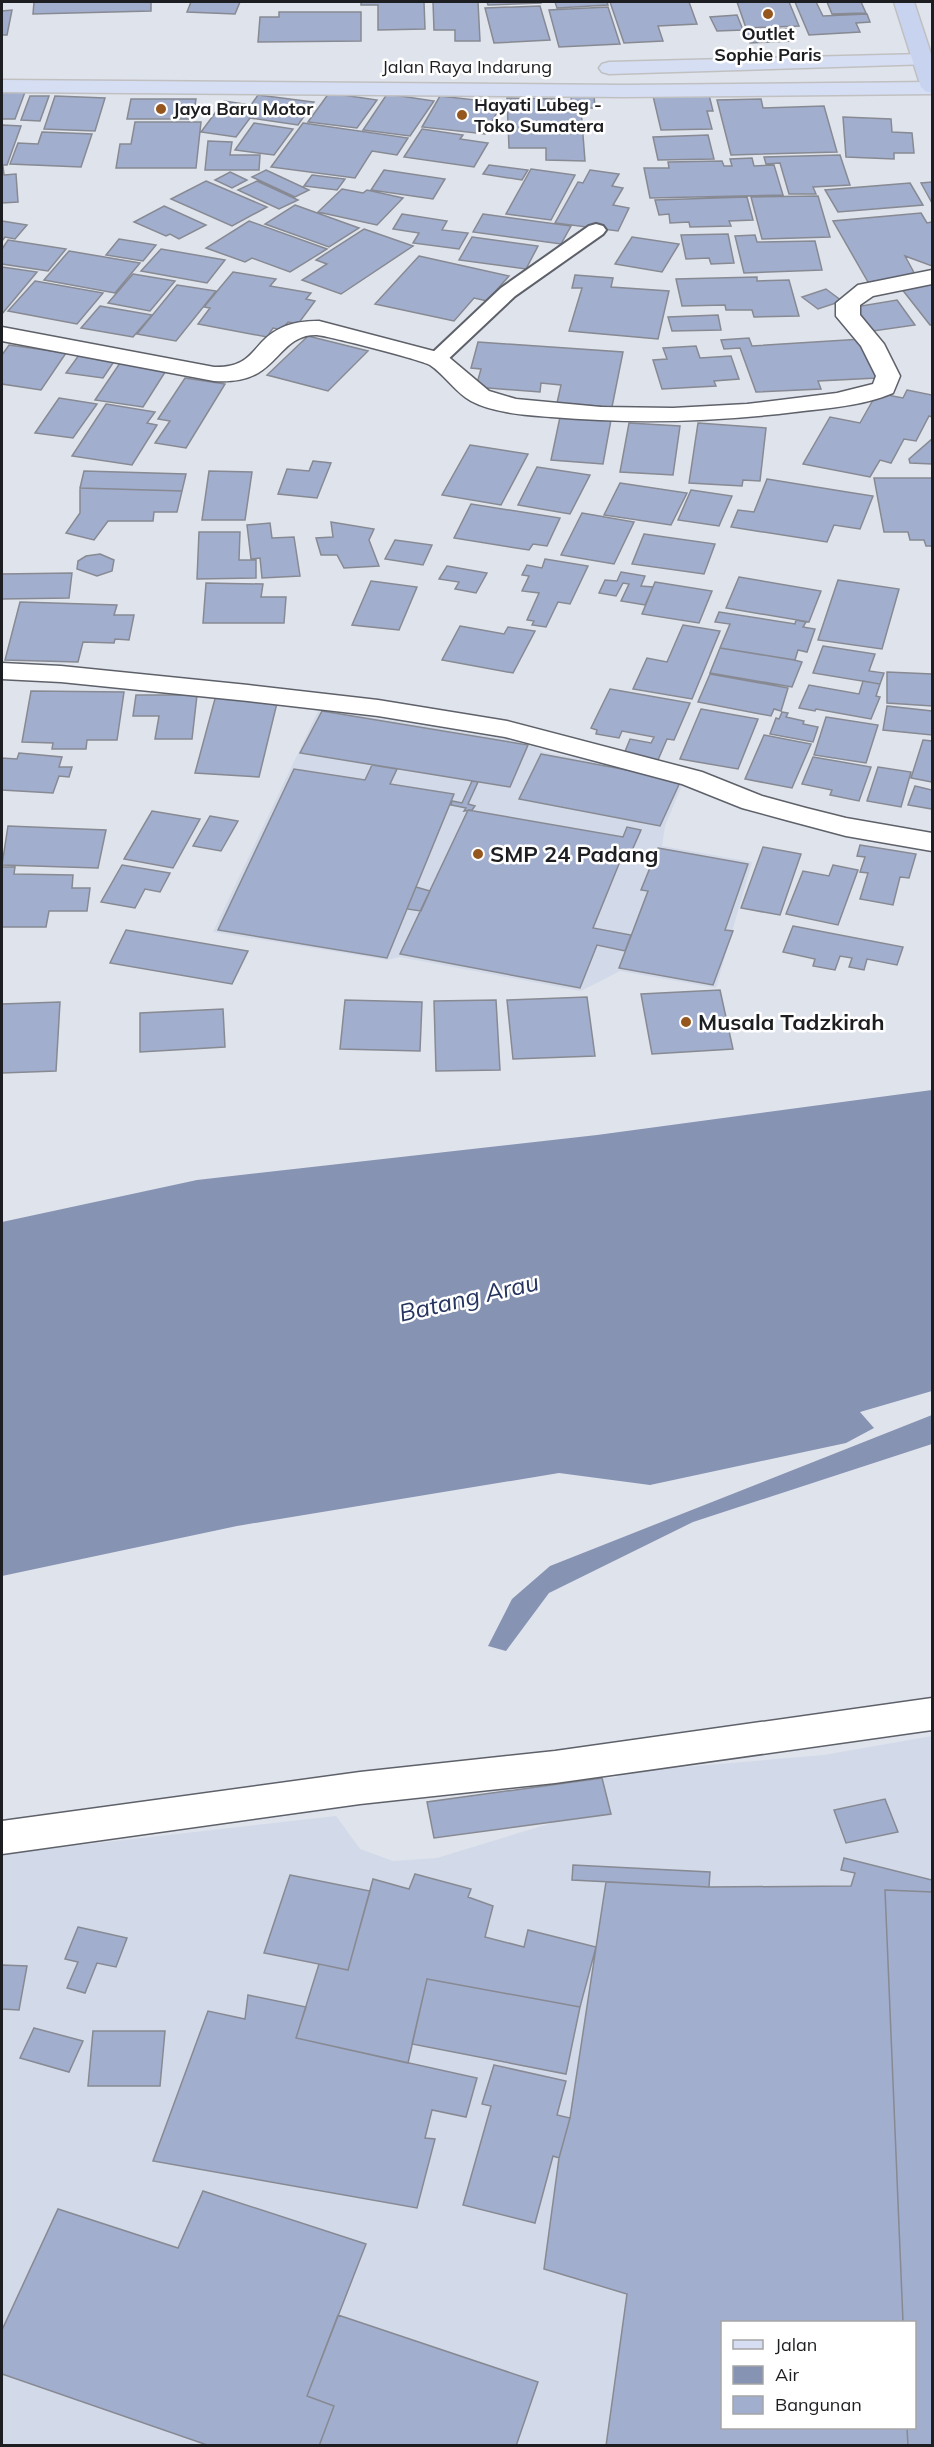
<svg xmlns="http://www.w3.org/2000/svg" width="934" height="2447" font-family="Mulish,sans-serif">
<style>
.built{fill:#d2d9e9;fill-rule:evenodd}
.water{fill:#8793b2}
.building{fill:#a2aece;stroke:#878a92;stroke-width:1.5}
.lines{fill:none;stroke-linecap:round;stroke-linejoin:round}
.service-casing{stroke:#5e6169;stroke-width:4}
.minor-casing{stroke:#5e6169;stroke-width:3}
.primary-casing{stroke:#c0c0c1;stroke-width:3}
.trunk-casing{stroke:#c0c0c1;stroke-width:3}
.service{fill:#fff;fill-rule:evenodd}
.minor{fill:#fff;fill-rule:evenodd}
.primary{fill:#d6def4;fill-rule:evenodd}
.trunk{fill:#c8d3f0;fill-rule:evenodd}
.poi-dot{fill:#96571e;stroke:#fff;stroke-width:2}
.labels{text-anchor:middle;stroke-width:5;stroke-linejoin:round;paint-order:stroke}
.far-poi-label{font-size:18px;font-weight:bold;fill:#1d1e21;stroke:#fff;text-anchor:start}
.far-street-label{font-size:18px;fill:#1d1e21;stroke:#fff}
.poi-label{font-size:22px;font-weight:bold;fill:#1d1e21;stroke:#fff;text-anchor:start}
.water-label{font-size:24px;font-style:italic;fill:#263560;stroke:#fff}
</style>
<rect width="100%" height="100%" fill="#dfe3ec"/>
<path class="built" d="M319,709L531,743L543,752L685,778L665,826L662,846L752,862L716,988L620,971L581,991L400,957L387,960L213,932Z
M932,1736V2445H2V1854L336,1816L360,1849L393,1861L437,1858L555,1822L610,1814L602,1778H614L626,1772L824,1755ZM722,2322H914V2428H722Z"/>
<path class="water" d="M932,1090V1391L860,1412L874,1428L846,1443L650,1485L559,1473L237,1526L2,1576V1222L197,1180L597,1135Z
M932,1415V1444L693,1522L549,1593L506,1651L488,1646L512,1599L550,1566Z"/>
<path class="building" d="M34,2H151V11L33,14Z
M191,2H240L235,14L187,12Z
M361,2H424L425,29L378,30V5H361Z
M433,2H478L480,41H455V30H434Z
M487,2H541V3L488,5Z
M555,2H607L608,5L557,8Z
M610,2H689L697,24L658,26L663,41L624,43Z
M737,2H789L799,26L746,28Z
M795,2H816L823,16L867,14L870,22L856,23L860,32L809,35Z
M827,2H861L866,13L832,14Z
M540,6L550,40L494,43L485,8Z
M608,7L620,44L559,47L549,10Z
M12,10L7,35H2V11Z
M279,12H361V41L258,42L260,17H279Z
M737,15L743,30L717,31L710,17Z
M788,29L793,41L750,43L745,31Z
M2,92H25L15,119H2Z
M329,93L377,100L357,128L308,122Z
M387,94L434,101L410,136L363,130Z
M258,95L314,102L298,125L250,118L236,137L201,132L224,101L251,105Z
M571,95H594L595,108H572Z
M709,95L713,111H707L712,129L661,130L653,96Z
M30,96H49L40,121L21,120Z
M55,96L105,98L95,131L44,129Z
M440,96L502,103L485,134L422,127Z
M507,98L555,99V109H581L585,161L546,160V148H509Z
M131,99H196L193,119H127Z
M761,99L763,108L824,106L837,152L731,155L717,100Z
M843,117L891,119L892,132L912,133L914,153H894V159L846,157Z
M135,122H201L196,168H116L120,144H131Z
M254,123L293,129L274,155L235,150Z
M303,123L408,138L397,155L372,151L355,178L271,167Z
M2,125L21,126L7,165H2Z
M422,129L463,135L460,139L488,143L474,167L404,157Z
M42,132L92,134L81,167L10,164L18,143L38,144Z
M708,135L714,159L658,160L653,137Z
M208,141L232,142L230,155H260L259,170H205Z
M840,155L850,185L813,187L816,194H789L780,163L766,164L764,157Z
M752,158L754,166L774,165L783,195L650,198L644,168H669L668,162L722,161L724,166H732L730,159Z
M489,165L528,170L522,180L483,174Z
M2,166H3L4,175L16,174L18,202L2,203Z
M531,169L575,175L551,220L506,214Z
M266,170L309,190L295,197L252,177Z
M384,170L445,179L433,199L371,190Z
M590,170L619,174L612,186L623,188L613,205L629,208L618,231L555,223L578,182L583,183Z
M230,172L247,180L232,188L215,180Z
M312,175L345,179L337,190L304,186Z
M206,181L267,207L232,226L171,199Z
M257,181L298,200L279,209L238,190Z
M932,182V203L921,183Z
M910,183L923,205L838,212L825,190Z
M342,189L363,193L367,190L403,198L377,225L318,212Z
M818,196L830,237L762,239L751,197Z
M747,197L753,220L729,221L731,226L690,227L689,222L670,223L669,214L659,215L655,200Z
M295,205L359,228L329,247L265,224Z
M164,206L206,225L179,239L170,234L166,236L134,222Z
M921,213L927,223L932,222V266L905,256L917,278L868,282L833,221Z
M402,214L447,221L442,230L468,233L459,249L413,243L419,233L393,229Z
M483,214L571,226L561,244L473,232Z
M2,221L27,225L15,239L5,237L2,241Z
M249,221L327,249L290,272L252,258L245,262L206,248Z
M364,229L413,246L341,294L302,280L327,264L316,260Z
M728,234L734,263L711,264L709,258L686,259L681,235Z
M755,235L757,242L815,241L822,270L744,273L735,236Z
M472,237L538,246L526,269L459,260Z
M632,237L679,244L662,272L615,264Z
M119,239L156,245L143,261L106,255Z
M8,240L66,249L48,271L2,264V249Z
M161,249L225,260L207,283L141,271Z
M69,251L140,263L115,293L44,280Z
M419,256L509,276L487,301L474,298L454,321L375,304Z
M2,267L37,272L2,314Z
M233,272L276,279L270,286L311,293L306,299L315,301L298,324L288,322L282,330L273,328L267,337L198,324L210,308L204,307Z
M133,274L175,281L150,311L108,303Z
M575,275L613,278L611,287L669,291L658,339L569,331L582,288H572Z
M757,277V281L789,280L799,316L754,317L752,310H726L725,305L682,306L676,279Z
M35,281L103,293L77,324L8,311Z
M932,284V325H930L901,288Z
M177,285L216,291L176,341L137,334Z
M826,289L842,301L818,309L802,297Z
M897,300L915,325L873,331L855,307Z
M100,306L152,315L133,337L81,328Z
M718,315L721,330L672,331L668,317Z
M308,336L368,351L328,391L267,375Z
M749,338L752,346L862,339L877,378L818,381L821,389L756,392L740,348L724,349L721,340Z
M478,342L623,352L612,407L557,403L561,385L541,383L540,392L476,387L481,369L471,368Z
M9,345L66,353L41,390L2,384V355Z
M696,346L700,358L731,356L739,379L714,381L716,386L662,389L653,360L667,359L663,348Z
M79,355L115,360L103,378L66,373Z
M120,363L167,369L143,407L95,400Z
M185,378L225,384L186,448L155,443L170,421L158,419Z
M907,390L932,395V417L929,416L916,441L904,439L891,463L880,460L870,477L803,464L830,417L860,423L877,393L903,398Z
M59,398L97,404L73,438L35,433Z
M106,404L155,412L147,423L157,425L132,465L72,456Z
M560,417L611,420L603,464L551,460Z
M629,423L680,426L673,475L620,472Z
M698,423L766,428L760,481L743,480L742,486L689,483Z
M932,439V464L910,463L909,459Z
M470,445L528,454L501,505L442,495Z
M313,461L331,463L317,498L278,494L287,469L309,471Z
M537,467L590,475L570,514L518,505Z
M84,471L186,474L182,491L80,488Z
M209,471L252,472L245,520H202Z
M874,478H932V546H926L924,540H910L908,532H884Z
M767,479L847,492L873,496L860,529L834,525L827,542L731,527L738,510L754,512Z
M620,483L687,493L671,525L604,515Z
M80,488L182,491L177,512H154L153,521H108L94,540L66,533L80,513Z
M691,490L732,496L719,526L678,520Z
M471,504L560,518L547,546L533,544L529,550L454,538Z
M582,513L634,522L614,564L561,555Z
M331,522L374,529L369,540L379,566L344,568L337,555H321L316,538L333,537Z
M270,523L272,538L294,537L300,576L262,578L260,558L251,559L247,525Z
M199,532H240L239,560H256V578L197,579Z
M644,534L715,544L704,574L632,564Z
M395,540L432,545L423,565L385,559Z
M100,554L114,560L112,571L97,576L77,569L78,561L86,556Z
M545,559L588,566L570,604L558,602L546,627L532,625L534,621L527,620L539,593L522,591L529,576L522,575L527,565L542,568Z
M447,566L487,573L476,593L455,589L459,582L439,579Z
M621,572L645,576L641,586L653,587L645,605L621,601L629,584L623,583L616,596L599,593L605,580L617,581Z
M72,573L69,598L2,599V574Z
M739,577L821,591L809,622L726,608Z
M838,580L899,589L882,649L818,640Z
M371,581L417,587L399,630L352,625Z
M655,582L712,591L699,623L642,614Z
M206,583L263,584L261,597H286L284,623H203Z
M20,602L117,605L114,615H134L129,640L115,639L114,643L83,642L78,662L5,660Z
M719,612L795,624L796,620L806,622L803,627L815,629L807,652L798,650L795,660L720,648L730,624L715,622Z
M683,625L720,631L692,699L633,689L647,658L667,662Z
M460,626L504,634L508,627L535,631L513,673L442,660Z
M823,646L875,654L869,671L884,673L880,684L813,673Z
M720,648L794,660L802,662L792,687L710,673Z
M887,672L932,674V706L887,703Z
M710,674L788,688L781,711L774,709L771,716L698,702Z
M863,681L880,684L876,696L880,697L871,719L816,709L815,711L799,708L809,685L859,694Z
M610,689L690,703L674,740L667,739L658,760L624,754L630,739L651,743L654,737L622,731L619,738L596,734L597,730L591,728Z
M31,691L124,692L117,740H87L86,749H52L53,743L22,742Z
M136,695H197L192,739H155L159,716H133Z
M216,695L278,699L259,777L195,773Z
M887,706L932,711V735L883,730Z
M701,709L758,719L738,769L680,759Z
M322,711L528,745L510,787L300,753Z
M782,712L788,713L786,717L804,721L803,724L818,727L813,742L770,734L776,718L779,719Z
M826,717L878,725L866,763L814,755Z
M764,735L811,744L792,788L745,779Z
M923,740L932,741V782L911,778Z
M19,753L62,757L59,767H72L69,777L59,776L53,793L2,790V758L17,759Z
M541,754L681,780L660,826L519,799Z
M813,757L871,767L859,801L830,795L832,790L802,784Z
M372,765L397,769L390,784L454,794L387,958L218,930L294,769L365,780Z
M878,767L911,772L901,807L867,801Z
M472,781L478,782L468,804L475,806L472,810L464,811L466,808L451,805L452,801L462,803Z
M915,786L932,790V809L908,805Z
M468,810L623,837L627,827L641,830L630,855L623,854L593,928L631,935L625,951L597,945L580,988L400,954Z
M152,811L200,819L173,868L124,859Z
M210,816L238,821L221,851L193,846Z
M8,826L106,830L98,868L2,865Z
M860,845L916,854L909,878L900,877L893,905L860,899L868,873L860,872L865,857L857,856Z
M763,847L801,854L780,915L741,908Z
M658,848L748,864L725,930L733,931L713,985L619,968L648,891L641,890Z
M122,865L170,873L160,892L145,889L135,908L101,902Z
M833,865L858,870L838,925L786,914L803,871L829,876Z
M2,867H15L14,874L73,875L72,888H90L87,911H49L46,927H2Z
M416,887L430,891L421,911L407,909Z
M793,926L903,947L897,965L867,959L864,970L849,967L852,958L840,956L835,970L813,966L815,959L783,952Z
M126,930L248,951L232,984L110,963Z
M720,990L733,1049L652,1054L641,994Z
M587,997L595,1056L513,1059L507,1000Z
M345,1000L422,1002L420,1051L340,1049Z
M496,1000L500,1070L436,1071L434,1001Z
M60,1002L56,1071L2,1073V1004Z
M223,1009L225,1047L140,1052V1013Z
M602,1778L611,1814L434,1838L427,1802Z
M885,1799L898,1832L846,1843L834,1810Z
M844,1858L932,1880V1892L885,1890L903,2322H722V2428H907L908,2446H606L627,2294L544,2269L559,2158L570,2118L606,1882L709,1887L851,1886L855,1873L841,1870Z
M573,1865L710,1872L709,1887L572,1880Z
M415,1874L471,1889L468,1897L493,1906L485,1937L524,1947L528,1930L596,1947L580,2007L427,1979L408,2063L296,2038L319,1964L348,1970L373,1879L409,1889Z
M290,1875L370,1891L348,1970L264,1953Z
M885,1890L932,1892V2446H908L907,2428H914V2322H903Z
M78,1927L127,1938L116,1967L97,1963L85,1993L67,1988L78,1962L65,1959Z
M2,1965L27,1966L19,2010L2,2009Z
M427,1979L580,2007L566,2074L412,2044Z
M248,1995L306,2007L296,2038L477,2078L466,2117L432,2110L425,2138L435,2139L417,2208L153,2161L208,2011L245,2019Z
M34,2028L83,2041L69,2072L20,2058Z
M93,2031H165L160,2086H88Z
M494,2065L566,2081L557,2115L570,2118L559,2158L553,2156L535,2223L463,2205L491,2106L482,2104Z
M203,2191L366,2244L307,2396L334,2406L319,2446H210L2,2374V2330L58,2209L178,2248Z
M338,2315L538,2382L516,2446H319L334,2406L307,2396Z"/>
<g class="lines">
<g class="service-casing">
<path id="service" d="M596,224L603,226L606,230L603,234L515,296L444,363L437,365L430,363L427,359L430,355L501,288L589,226Z"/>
</g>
<g class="minor-casing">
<path id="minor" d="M932,270V284L873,296L860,305V315L884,344L900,376L893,393C862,406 828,408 795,412C713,422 633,424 551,417C527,415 493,413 471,401C456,393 445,375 430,365C422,360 328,336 317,335C288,334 280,360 258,373C244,381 229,382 214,381L2,341V327L214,367C256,368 251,342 281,328C293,322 306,321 319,321L445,354L489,391L516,399L601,407L673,408L747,404L837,393L873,384L876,376L861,346L836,316V303L858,285Z
M2,663L61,666L248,685L378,700L507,721L702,772L762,796L806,808L846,818L932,833V851L846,836L786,820L742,808L682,784L505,737L378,716L248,701L61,682L2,679Z
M932,1698V1730L555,1783L360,1804L2,1854V1821L360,1772L555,1751Z"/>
</g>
<g class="primary-casing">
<path id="primary" d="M924,54L932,57L931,64L609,74L602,72L599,68L602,64L609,62Z
M2,80L624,85L932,82V94L624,97L2,92Z"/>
</g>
<g class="trunk-casing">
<path id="trunk" d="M894,2H914L932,57V93L925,91L921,87Z"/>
</g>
<use href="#service" class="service"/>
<use href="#minor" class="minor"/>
<use href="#primary" class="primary"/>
<use href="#trunk" class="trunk"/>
</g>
<g class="poi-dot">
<circle cx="768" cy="14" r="6"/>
<circle cx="161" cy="109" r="6"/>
<circle cx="462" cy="115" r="6"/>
<circle cx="478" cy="854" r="6"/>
<circle cx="686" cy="1022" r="6"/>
</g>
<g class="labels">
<g class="far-poi-label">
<text x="768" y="40" text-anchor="middle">Outlet<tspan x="768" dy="21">Sophie Paris</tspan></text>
<text x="474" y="111">Hayati Lubeg -<tspan x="474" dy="21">Toko Sumatera</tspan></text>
<text x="173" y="115">Jaya Baru Motor</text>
</g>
<g class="far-street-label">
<text x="467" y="73">Jalan Raya Indarung</text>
</g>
<g class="poi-label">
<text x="490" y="862">SMP 24 Padang</text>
<text x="698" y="1030">Musala Tadzkirah</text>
</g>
<g class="water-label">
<text transform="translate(469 1298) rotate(-13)" y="8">Batang Arau</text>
</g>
</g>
<rect width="934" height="2447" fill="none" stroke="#1d1e21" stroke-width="6"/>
<rect x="721" y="2321" width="195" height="108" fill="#ffffff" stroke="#a5a5a6" stroke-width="1.5"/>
<rect x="733" y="2340" width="30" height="9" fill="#d6def4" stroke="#a5a5a6" stroke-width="1.5"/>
<text x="775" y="2351" font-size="18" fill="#1d1e21">Jalan</text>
<rect x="733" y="2366" width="30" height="18" fill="#8793b2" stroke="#a5a5a6" stroke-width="1.5"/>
<text x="775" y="2381" font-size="18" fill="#1d1e21">Air</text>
<rect x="733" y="2396" width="30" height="18" fill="#a2aece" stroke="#a5a5a6" stroke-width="1.5"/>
<text x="775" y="2411" font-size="18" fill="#1d1e21">Bangunan</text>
</svg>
